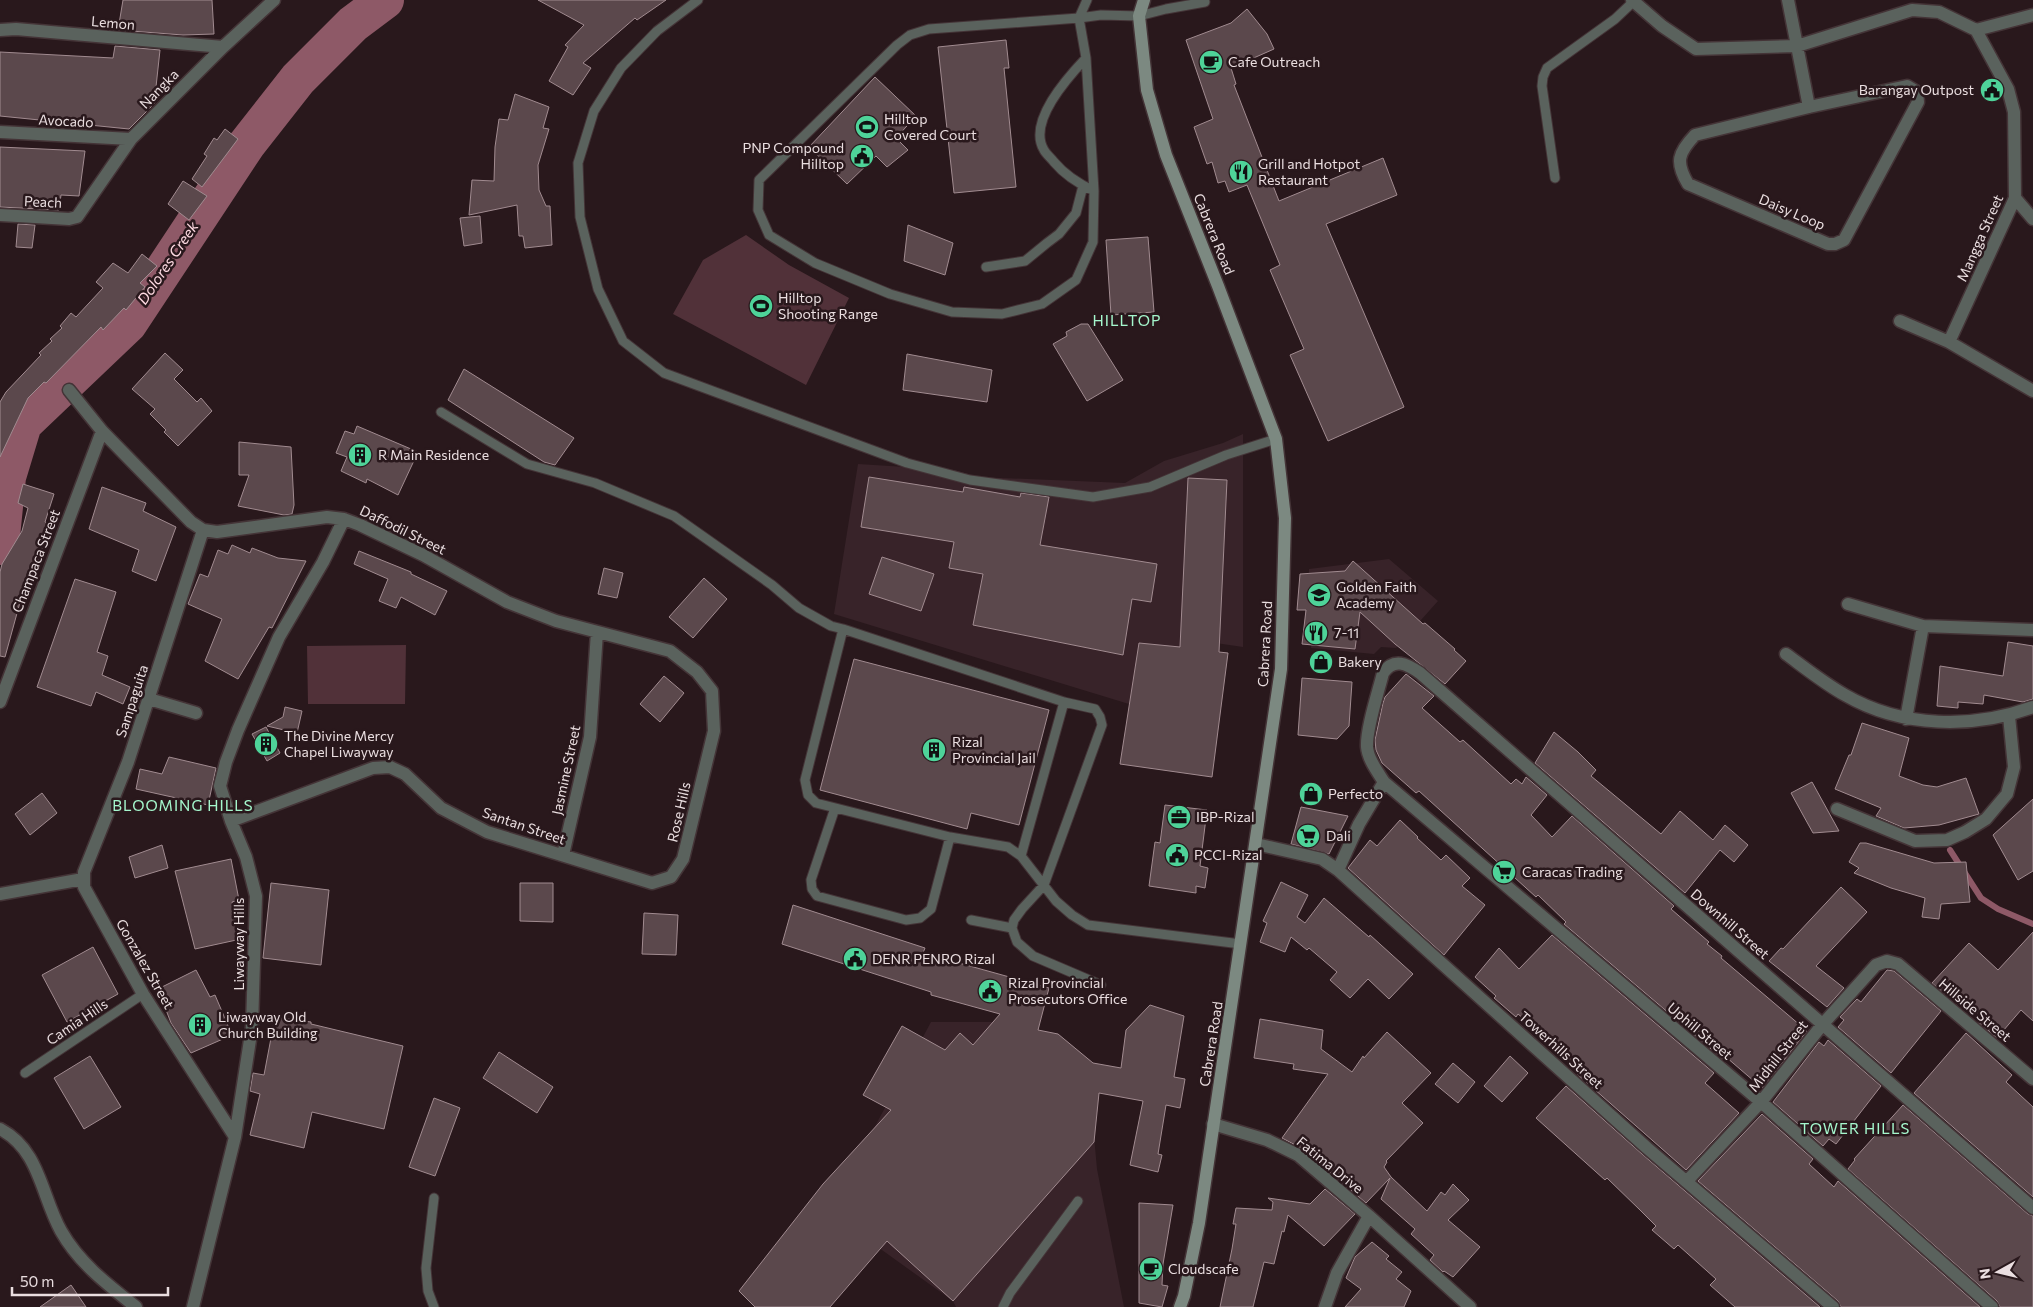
<svg xmlns="http://www.w3.org/2000/svg" width="2033" height="1307" font-family="Commissioner,sans-serif">
<style>
.built{fill:#382329}
.green{fill:#513139}
.lines{fill:none;stroke-linecap:round;stroke-linejoin:round}
.stream{stroke:#8e5967;stroke-width:6}
.river{stroke:#8e5967;stroke-width:38}
.building{fill:#5b484c;stroke:#a18b90}
.lane-casing{stroke:#443437;stroke-width:11}
.street-casing{stroke:#443437;stroke-width:15}
.secondary-casing{stroke:#443437;stroke-width:15}
.lane{stroke:#5a625d;stroke-width:9}
.street{stroke:#5a625d;stroke-width:12}
.secondary{stroke:#7c8981;stroke-width:12}
.labels{text-anchor:middle;stroke-width:5;stroke-linejoin:round;paint-order:stroke}
.street-label{font-size:14px;fill:#eadee0;stroke:#29181c}
.poi-label{font-size:14px;fill:#eadee0;stroke:#29181c;text-anchor:start}
.water-label{font-size:15px;font-style:italic;fill:#fedae2;stroke:#29181c}
.neighbourhood-label{font-size:15px;letter-spacing:1px;fill:#a5f7cd;stroke:#29181c}
</style>
<rect width="100%" height="100%" fill="#29181c"/>
<path class="built" d="M1243,434V647L1195,640L1193,649L1139,643L1129,704L834,614L858,464L954,470L978,477L1125,483L1164,461L1223,443Z
M1389,559L1438,601L1396,648L1381,647L1374,654L1311,648L1314,612L1308,611L1309,569Z
M931,1022H993L1058,1034L1101,1069L1094,1136L1097,1169L1124,1307H956L953,1301L829,1212Z"/>
<path class="green" d="M746,235L789,265L849,298L806,385L673,314L703,260Z
M406,645L405,704H308L307,646Z"/>
<g class="lines">
<path class="stream" d="M1950,850L1981,898L1998,909L2033,924"/>
<path class="river" d="M0,546L7,477L23,424L128,324L247,144L298,79L353,24L385,0"/>
</g>
<path class="building" d="M123,0H212L214,34L183,35L118,30Z
M538,0H666L637,20L635,18L583,63L591,68L573,95L549,81L568,47L565,45L584,25Z
M1247,9L1267,34L1274,49L1231,68L1236,84L1234,85L1279,201L1383,158L1397,195L1326,224L1404,407L1328,441L1290,355L1304,349L1270,270L1280,265L1247,185L1229,192L1225,181L1218,183L1212,162L1207,164L1194,127L1213,119L1186,40L1231,23Z
M1006,40L1009,68H1004L1016,187L954,193L938,47Z
M115,46L160,50L155,96L158,100L129,129L0,116V52L113,58Z
M875,77L916,116L896,138L908,150L887,167L876,156L847,184L809,147Z
M515,94L549,107L543,128L549,129L538,165L539,190L546,206H550L552,245L525,248L523,236H519L517,205L469,215L472,180L494,181L495,147L499,119L508,120Z
M225,129L238,139L202,187L192,179L207,156L204,154L214,138L217,140Z
M0,147L85,151L79,196L61,195L59,210L0,207Z
M183,181L207,196L189,220L168,204Z
M480,216L482,243L464,246L460,218Z
M18,224L35,225L32,248L16,247Z
M908,225L953,243L945,275L904,261Z
M1148,237L1154,312L1111,315L1106,240Z
M142,254L157,266L140,283L145,287L126,310L124,308L103,330L101,327L46,383L44,382L28,398L0,457V402L6,392L41,355L39,353L52,341L50,339L62,328L60,326L71,313L76,317L103,288L96,282L113,263L128,273Z
M1081,324H1088L1123,380L1087,401L1053,344L1067,336L1066,332Z
M165,353L183,370L174,379L197,402L201,398L212,411L178,446L164,432L166,430L150,414L155,409L132,389Z
M907,354L992,370L987,402L903,390Z
M464,369L574,438L555,465L544,462L448,400Z
M357,426L418,452L398,495L367,479L366,483L341,471L347,457L336,453L345,431L354,434Z
M239,442L291,447L294,505L292,514L284,515L238,506L249,475H239Z
M869,477L963,492L964,487L1020,497L1021,493L1049,497L1040,545L1157,564L1151,602L1132,599L1123,655L973,625L983,574L949,568L954,542L861,527Z
M1188,478L1227,480L1219,652L1228,653L1212,777L1120,764L1139,643L1180,647Z
M23,484L54,494L45,522L54,526L30,577L24,596L22,595L5,657L0,656V572L2,564L22,531L28,508L18,503Z
M102,487L146,503L143,511L176,527L156,581L132,571L139,550L89,529Z
M232,545L250,553L252,548L278,558L306,561L272,628L269,627L238,679L205,661L222,619L188,604L200,574L208,577L218,550L228,554Z
M359,551L411,572V574L447,591L435,615L401,597L396,608L379,601L388,579L354,564Z
M882,557L934,574L921,611L869,594Z
M1353,561L1423,624L1425,623L1455,649L1454,650L1466,661L1445,684L1395,644L1360,612L1355,649L1302,644L1306,610H1297L1300,574L1345,571Z
M604,568L623,573L617,598L598,594Z
M704,578L727,599L693,638L669,617Z
M75,579L116,592L97,652L108,656L102,675L130,687L123,704L96,692L91,706L37,687Z
M2008,642L2033,646V699L2023,702L1984,695L1983,704L1958,702V708L1937,706L1940,666L2003,676Z
M854,659L1049,710L1019,825L971,813L967,829L820,790Z
M1406,674L1434,696L1422,708L1460,742L1463,740L1511,784L1516,779L1522,784L1526,777L1547,795L1531,815L1552,837L1572,816L1674,906L1671,909L1709,942L1707,944L1722,956L1721,958L1807,1031L1762,1088L1726,1057L1724,1060L1564,924L1566,922L1538,895L1536,897L1419,791L1416,793L1382,763L1376,750L1375,740L1383,703L1385,697Z
M664,676L684,693L660,722L640,704Z
M1302,678L1352,682L1349,726L1337,739L1298,735Z
M285,707L302,711L297,733L267,726L283,717Z
M1862,723L1909,738L1899,776L1923,785L1937,787L1966,778L1979,814L1939,825L1904,828L1876,816L1881,808L1835,789L1849,755H1851Z
M266,727L280,753L267,761L252,734Z
M1554,732L1578,752L1596,770L1591,776L1661,834L1680,811L1713,840L1725,825L1748,845L1734,862L1720,850L1685,893L1535,763Z
M169,757L216,768L208,805L136,789L140,769L162,774Z
M1812,782L1839,831L1813,833L1803,815L1791,793Z
M42,793L57,813L30,835L15,814Z
M2033,799V871L2018,880L1993,835Z
M1165,805L1207,810L1200,866L1208,868L1205,888L1196,886V893L1149,886L1155,842L1160,843Z
M1301,807L1348,816L1329,854L1291,844Z
M1400,820L1418,837L1417,838L1441,860L1446,855L1470,878L1462,886L1485,905L1444,955L1348,868L1370,840L1377,846Z
M1860,843H1866L1934,863L1966,862L1970,902L1941,904L1939,919L1922,917L1925,898L1891,888L1854,873L1859,868L1849,862Z
M162,845L168,868L135,878L129,857Z
M231,859L239,900L232,902L241,939L195,949L175,871Z
M1281,882L1308,895L1297,917L1305,923L1324,898L1369,937L1370,935L1413,974L1389,999L1368,979L1350,998L1330,980L1337,972L1309,948L1307,950L1291,937L1285,952L1260,942L1267,923L1263,921Z
M271,883L329,890L321,965L263,958Z
M520,883H553V922L520,921Z
M1841,887L1867,912L1816,966L1844,988L1827,1007L1769,961L1781,948L1783,949Z
M793,905L925,948L923,953L1049,988L1038,1030L1058,1034L1093,1063L1121,1068L1126,1030L1150,1005L1184,1016L1174,1077L1185,1079L1180,1108L1166,1105L1158,1154L1162,1155L1158,1172L1130,1165L1143,1101L1099,1093L1094,1142L953,1301L887,1241L830,1307H755L739,1291L823,1184L891,1110L863,1095L902,1026L945,1050L960,1033L973,1045L1000,1014L931,995V992L782,944Z
M644,913L678,915L676,955L642,954Z
M2033,932V1021L2021,1010L1997,1038L1977,1021L1981,1016L1955,992L1950,998L1932,983L1969,943L1998,970Z
M1552,935L1714,1073L1705,1083L1739,1113L1686,1170L1577,1074L1579,1072L1567,1062L1568,1060L1541,1037L1543,1035L1518,1014L1516,1017L1494,998L1496,996L1475,977L1499,948L1519,969Z
M93,947L118,994L67,1022L42,975Z
M196,970L210,997L215,995L232,1035L191,1053L171,1023L158,989Z
M1887,970L1894,971L1941,1011L1891,1073L1838,1027L1844,1020L1840,1017L1857,999L1861,1002Z
M275,1017L311,1022V1024L403,1046L384,1129L312,1112L304,1148L250,1135L260,1094L250,1091L253,1073L264,1075Z
M1260,1019L1323,1030L1321,1049L1352,1072L1363,1056L1364,1058L1387,1032L1431,1073L1402,1103L1423,1123L1386,1161L1387,1162L1384,1167L1391,1177L1427,1211L1441,1192L1445,1195L1453,1184L1469,1200L1448,1220L1480,1247L1453,1277L1444,1271L1443,1272L1430,1260L1434,1255L1411,1234L1415,1229L1381,1199L1390,1178L1366,1203L1303,1149L1282,1138L1328,1074L1293,1069L1294,1064L1254,1058Z
M1966,1033L2012,1075L2006,1082L2033,1107V1197L1914,1093Z
M1828,1040L1881,1086L1836,1144L1829,1139L1823,1146L1773,1102L1819,1042L1824,1046Z
M499,1052L553,1087L537,1113L483,1078Z
M90,1056L121,1107L84,1129L54,1078Z
M1510,1056L1528,1073L1502,1102L1484,1086Z
M1453,1063L1475,1082L1458,1103L1435,1084Z
M1566,1086L1642,1154L1820,1307H1735L1710,1285L1716,1279L1678,1245L1674,1249L1652,1230L1656,1226L1640,1210L1607,1178L1605,1180L1536,1118Z
M434,1098L460,1108L435,1176L409,1167Z
M1903,1105L2028,1214L2033,1216V1307H2000L1997,1301L1848,1169L1855,1160L1854,1159Z
M1762,1114L1813,1159L1809,1164L1834,1187L1838,1181L1980,1307H1841L1838,1301L1698,1181Z
M1325,1189L1355,1214L1324,1246L1288,1215L1284,1232L1282,1231L1274,1264L1264,1262L1253,1307H1220L1232,1249L1236,1224H1233L1236,1208L1272,1210L1273,1202L1268,1198L1310,1204Z
M1139,1203L1173,1205L1163,1264L1162,1285L1168,1286L1162,1307L1139,1303Z
M1372,1242L1389,1256L1386,1259L1402,1272L1396,1279L1411,1291L1404,1307H1345L1361,1289L1346,1278L1355,1257Z
M71,1285L86,1307H40Z"/>
<g class="lines">
<g class="lane-casing">
<path id="lane" d="M698,0L657,31L621,68L594,111L578,163L580,217L598,289L623,341L664,373L907,463L970,480L1093,497L1150,487L1226,455L1276,439
M1087,0L1079,18L929,29L910,35L897,45L759,180L758,210L769,235L815,263L890,294L952,312L1002,314L1042,304L1076,280L1093,242L1094,191L1086,58L1079,18L1101,15L1139,16L1166,9L1205,2
M1086,58C1068,77 1027,122 1044,150C1046,154 1051,158 1054,162C1065,175 1079,184 1094,191
M1555,178L1542,86L1543,77L1547,68L1615,19L1633,2
M986,267L1025,261L1047,243L1059,234L1076,213L1083,186
M441,412L527,464L595,483L674,516L772,585L799,608L831,626L843,629
M1064,702L1095,709L1100,717L1102,725L1044,885L1022,909L1014,920L1012,928L1017,942L1033,956L1101,985
M835,808L811,880L812,889L817,896L906,920L920,918L931,909L950,837
M1021,856L1064,702L843,629L805,780L808,795L816,803L950,837L1008,847L1021,856L1056,901L1072,915L1088,925L1241,944
M971,920L1012,928
M25,1073L143,994
M434,1307L428,1291L426,1268L434,1198
M1003,1307L1010,1293L1078,1201"/>
</g>
<g class="street-casing">
<path id="street" d="M1632,0L1662,26L1696,49L1797,46L1912,10L1939,12L1976,30L2033,15
M1788,0L1809,107
M0,30L16,29L223,47
M1907,86L1917,92L1918,102L1844,240L1835,244H1828L1688,184C1675,162 1678,153 1695,135L1809,107Z
M0,132L131,139
M2015,198L2033,219
M0,215L69,219L77,217L131,139L223,47L274,0
M1900,321L1949,342L2033,391
M1949,342L2015,198L2014,112L2008,89L1976,30
M69,390L102,431L191,522L203,530L217,532L327,517L344,519L360,525L423,555L507,602L556,621L670,651L697,672L712,691L714,731L683,859L671,877L652,883L487,832L441,808L405,774L390,767L373,768L231,821
M203,530L128,762L84,872V887L143,994L235,1137
M1848,604L1923,626L2033,630
M1786,654C1805,668 1825,684 1845,695C1902,728 1973,729 2033,707
M149,699L196,713
M0,702L102,431
M1906,719L1923,626
M1384,782L1761,1102L1992,1307
M1837,809L1915,841L1947,840L1965,832L1986,819L2007,794L2014,767L2009,716
M1256,844L1322,859L1338,870L1647,1148L1833,1307
M563,855L590,737L597,632
M1338,870L1359,824L1384,782C1377,771 1368,759 1367,747C1366,729 1378,693 1383,673C1394,657 1407,664 1420,673L2033,1208
M0,894L83,879
M1213,1124L1267,1140L1298,1155L1369,1216L1470,1307
M0,1129C40,1150 41,1195 61,1231C79,1263 108,1285 136,1307
M1687,1181L1761,1102L1822,1025L1876,965L1887,961L1898,964L2033,1079
M193,1307L235,1137L252,1027L256,896L246,857L231,821L220,786L226,762L238,730L279,637L323,562L344,519
M1325,1307L1337,1273L1369,1216"/>
</g>
<g class="secondary-casing">
<path id="secondary" d="M1144,0L1139,16L1147,90L1166,155L1218,286L1276,439L1285,518L1281,669L1199,1223L1184,1296L1180,1307"/>
</g>
<use href="#lane" class="lane"/>
<use href="#street" class="street"/>
<use href="#secondary" class="secondary"/>
</g>
<defs>
<g id="cafe-disc" transform="scale(1.25)"><circle r="9.5" fill="#4ed399" stroke="#29181c"/><path d="M-5.5-4.5H6V0H3Q3 3.5 0 3.5H-2.5Q-5.5 3.5-5.5 0ZM3-3.2v2h1.7v-2ZM-6 4.5H4V6H-6Z" fill="#111"/></g>
<g id="civic-disc" transform="scale(1.25)"><circle r="9.5" fill="#4ed399" stroke="#29181c"/><path d="M-.6-6.5H3V-4.5H.6V-3L4-1V1h2V6H-6V1h2V-1L-.6-3ZM-1.2 2.5V6h2.4V2.5Z" fill="#111"/></g>
<g id="stadium-disc" transform="scale(1.25)"><circle r="9.5" fill="#4ed399" stroke="#29181c"/><path d="M0-5a6.5 5 0 1 0 0 10a6.5 5 0 1 0 0-10ZM-3.5-1.8h7v3.6h-7Z" fill="#111"/></g>
<g id="restaurant-disc" transform="scale(1.25)"><circle r="9.5" fill="#4ed399" stroke="#29181c"/><path d="M-5-6h1v4h1v-4h1v4h1v-4h1v5L-1.5 .5V6h-2V.5L-5-1ZM5-6V6H3V1.5H1.5Q1.5-4 5-6Z" fill="#111"/></g>
<g id="building-disc" transform="scale(1.25)"><circle r="9.5" fill="#4ed399" stroke="#29181c"/><path d="M-4-6H4V6H1V3H-1V6H-4ZM-2.5-4.3h1.7v1.8h-1.7ZM.8-4.3h1.7v1.8H.8ZM-2.5-1h1.7V.8h-1.7ZM.8-1h1.7V.8H.8Z" fill="#111"/></g>
<g id="school-disc" transform="scale(1.25)"><circle r="9.5" fill="#4ed399" stroke="#29181c"/><path d="M0-5L7-2L0 1L-7-2ZM-4 1L0 2.5L4 1V4Q0 6-4 4Z" fill="#111"/></g>
<g id="shop-disc" transform="scale(1.25)"><circle r="9.5" fill="#4ed399" stroke="#29181c"/><path d="M-5-2.5h2.3a2.7 3.5 0 0 1 5.4 0H5L5.5 6h-11ZM-1.5-2.5h3a1.5 2.3 0 0 0-3 0Z" fill="#111"/></g>
<g id="office-disc" transform="scale(1.25)"><circle r="9.5" fill="#4ed399" stroke="#29181c"/><path d="M-6-3h4V-5.5h4V-3h4V5H-6ZM-1-4.5V-3h2v-1.5ZM-6 0V1H6V0Z" fill="#111"/></g>
<g id="supermarket-disc" transform="scale(1.25)"><circle r="9.5" fill="#4ed399" stroke="#29181c"/><path d="M-6-5.5h2.5l.6 2H6L4.5 2H-2.5L-4.4-4H-6ZM-1.5 3.2a1.3 1.3 0 1 0 .1 0ZM3 3.2a1.3 1.3 0 1 0 .1 0Z" fill="#111"/></g>
</defs>
<g fill-rule="evenodd">
<use href="#cafe-disc" x="1211" y="62"/>
<use href="#civic-disc" x="1992" y="90"/>
<use href="#stadium-disc" x="867" y="127"/>
<use href="#civic-disc" x="862" y="156"/>
<use href="#restaurant-disc" x="1241" y="172"/>
<use href="#stadium-disc" x="761" y="306"/>
<use href="#building-disc" x="360" y="455"/>
<use href="#school-disc" x="1319" y="595"/>
<use href="#restaurant-disc" x="1316" y="633"/>
<use href="#shop-disc" x="1321" y="662"/>
<use href="#building-disc" x="266" y="744"/>
<use href="#building-disc" x="934" y="750"/>
<use href="#shop-disc" x="1311" y="794"/>
<use href="#office-disc" x="1179" y="817"/>
<use href="#supermarket-disc" x="1308" y="836"/>
<use href="#civic-disc" x="1177" y="855"/>
<use href="#supermarket-disc" x="1504" y="872"/>
<use href="#civic-disc" x="855" y="959"/>
<use href="#civic-disc" x="990" y="991"/>
<use href="#building-disc" x="200" y="1025"/>
<use href="#cafe-disc" x="1151" y="1269"/>
</g>
<g class="labels">
<g class="street-label">
<text transform="translate(113 23) rotate(5)" y="5">Lemon</text>
<text transform="translate(159 89) rotate(-45)" y="5">Nangka</text>
<text transform="translate(66 121) rotate(3)" y="5">Avocado</text>
<text transform="translate(43 202) rotate(3)" y="5">Peach</text>
<text transform="translate(1792 212) rotate(23)" y="5">Daisy Loop</text>
<text transform="translate(1214 234) rotate(68)" y="5">Cabrera Road</text>
<text transform="translate(1980 238) rotate(-66)" y="5">Mangga Street</text>
<text transform="translate(403 530) rotate(26)" y="5">Daffodil Street</text>
<text transform="translate(36 561) rotate(-69)" y="5">Champaca Street</text>
<text transform="translate(1265 644) rotate(-87)" y="5">Cabrera Road</text>
<text transform="translate(132 701) rotate(-72)" y="5">Sampaguita</text>
<text transform="translate(566 770) rotate(-78)" y="5">Jasmine Street</text>
<text transform="translate(679 812) rotate(-77)" y="5">Rose Hills</text>
<text transform="translate(524 826) rotate(19)" y="5">Santan Street</text>
<text transform="translate(1730 924) rotate(41)" y="5">Downhill Street</text>
<text transform="translate(239 944) rotate(-90)" y="5">Liwayway Hills</text>
<text transform="translate(145 964) rotate(60)" y="5">Gonzalez Street</text>
<text transform="translate(1975 1010) rotate(40)" y="5">Hillside Street</text>
<text transform="translate(77 1022) rotate(-34)" y="5">Camia Hills</text>
<text transform="translate(1700 1031) rotate(40)" y="5">Uphill Street</text>
<text transform="translate(1211 1044) rotate(-81)" y="5">Cabrera Road</text>
<text transform="translate(1561 1050) rotate(42)" y="5">Towerhills Street</text>
<text transform="translate(1778 1056) rotate(-52)" y="5">Midhill Street</text>
<text transform="translate(1330 1165) rotate(39)" y="5">Fatima Drive</text>
</g>
<g class="poi-label">
<text x="1228" y="67">Cafe Outreach</text>
<text x="1974" y="95" text-anchor="end">Barangay Outpost</text>
<text x="884" y="124">Hilltop<tspan x="884" dy="16">Covered Court</tspan></text>
<text x="844" y="153" text-anchor="end">PNP Compound<tspan x="844" dy="16">Hilltop</tspan></text>
<text x="1258" y="169">Grill and Hotpot<tspan x="1258" dy="16">Restaurant</tspan></text>
<text x="778" y="303">Hilltop<tspan x="778" dy="16">Shooting Range</tspan></text>
<text x="378" y="460">R Main Residence</text>
<text x="1336" y="592">Golden Faith<tspan x="1336" dy="16">Academy</tspan></text>
<text x="1334" y="638">7-11</text>
<text x="1338" y="667">Bakery</text>
<text x="284" y="741">The Divine Mercy<tspan x="284" dy="16">Chapel Liwayway</tspan></text>
<text x="952" y="747">Rizal<tspan x="952" dy="16">Provincial Jail</tspan></text>
<text x="1328" y="799">Perfecto</text>
<text x="1196" y="822">IBP-Rizal</text>
<text x="1326" y="841">Dali</text>
<text x="1194" y="860">PCCI-Rizal</text>
<text x="1522" y="877">Caracas Trading</text>
<text x="872" y="964">DENR PENRO Rizal</text>
<text x="1008" y="988">Rizal Provincial<tspan x="1008" dy="16">Prosecutors Office</tspan></text>
<text x="218" y="1022">Liwayway Old<tspan x="218" dy="16">Church Building</tspan></text>
<text x="1168" y="1274">Cloudscafe</text>
</g>
<g class="water-label">
<text transform="translate(168 263) rotate(-56)" y="5">Dolores Creek</text>
</g>
<g class="neighbourhood-label">
<text x="1127" y="326">HILLTOP</text>
<text x="183" y="811">BLOOMING HILLS</text>
<text x="1855" y="1134">TOWER HILLS</text>
</g>
</g>
<g transform="translate(1998 1272) rotate(262)" stroke="#29181c" stroke-width="4" paint-order="stroke">
<path d="M0-4L9 19L0 12L-9 19Z" fill="#eadee0"/>
<text y="-8" font-size="14" font-weight="bold" text-anchor="middle" fill="#eadee0">N</text>
</g>
<path d="M12 1287v8h156v-8" fill="none" stroke="#eadee0" stroke-width="2.5"/>
<text x="20" y="1287" font-size="15" fill="#eadee0" stroke="#29181c" stroke-width="4" paint-order="stroke">50 m</text>
</svg>
